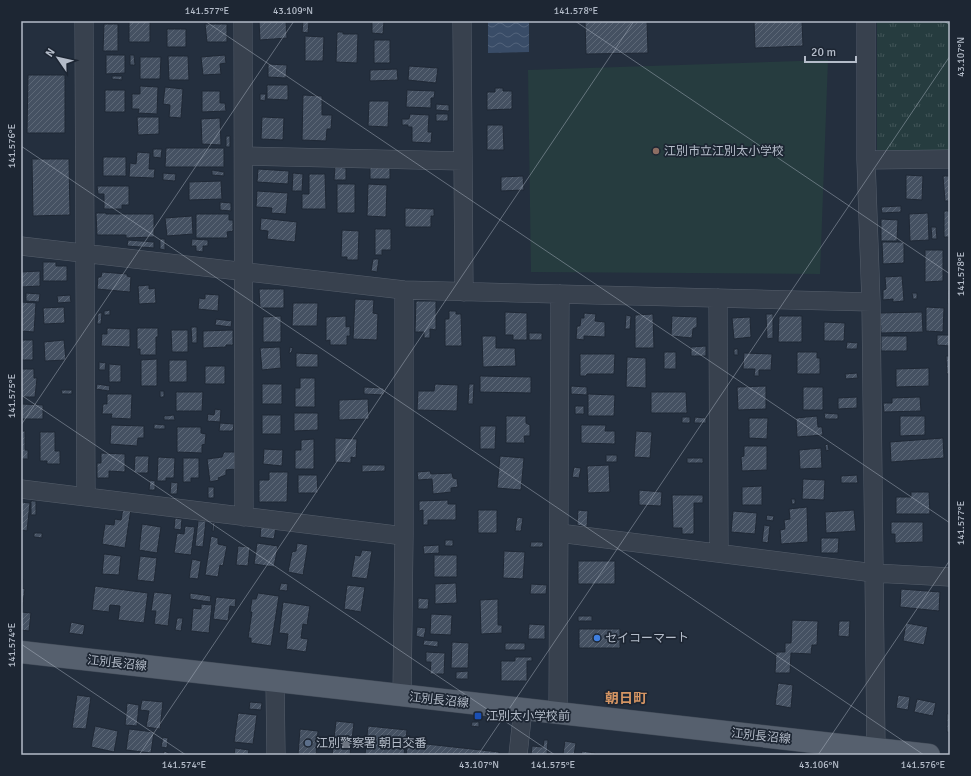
<svg xmlns="http://www.w3.org/2000/svg" width="971" height="776" font-family="Signika,'Noto Sans JP',sans-serif">
<style>
.green{fill:#263c3f}
.park{fill:url(#park-tufts)}
.water{fill:url(#water-waves)}
.building{fill:url(#building-hatch);stroke:#1f2835}
.lines{fill:none;stroke-linecap:round;stroke-linejoin:round}
.minor-casing{stroke:#565f6c;stroke-width:19}
.major-casing{stroke:#414a57;stroke-width:23}
.minor{stroke:#38414e;stroke-width:18}
.major{stroke:#56606e;stroke-width:22}
.ticks{fill:none;stroke:#b4bcc9;stroke-width:1;stroke-opacity:0.45}
.education-dot{fill:#8d6e63;stroke:#1d2633;stroke-width:1.5}
.shop-dot{fill:#3f7fe0;stroke:#1d2633;stroke-width:1.5}
.transit-dot{fill:#1a4fb4;stroke:#1d2633;stroke-width:1.5}
.service-dot{fill:#5c6f8a;stroke:#1d2633;stroke-width:1.5}
.labels{text-anchor:middle;stroke-width:3.5;stroke-linejoin:round;paint-order:stroke}
.poi-label{font-size:12px;fill:#b4bcc9;stroke:#1d2633;text-anchor:start}
.street-label{font-size:12px;fill:#b4bcc9;stroke:#1d2633}
.quarter-label{font-size:14px;font-weight:bold;fill:#d59563;stroke:#1d2633}
.neatline{fill:none;stroke:#b4bcc9;stroke-width:1.5}
.ticks-label{font-size:10px;text-anchor:middle;fill:#b4bcc9}
</style>
<defs>
<pattern id="park-tufts" width="24" height="20" patternUnits="userSpaceOnUse"><rect width="24" height="20" fill="#263c3f"/><path d="M3 7l-1-3M5 7V3M7 7l1-3M15 17l-1-3M17 17v-4M19 17l1-3" fill="none" stroke="#435659"/></pattern>
<pattern id="water-waves" width="16" height="10" patternUnits="userSpaceOnUse"><rect width="16" height="10" fill="#394c67"/><path d="M0 5q4-4 8 0t8 0" fill="none" stroke="#53647b"/></pattern>
<pattern id="building-hatch" width="6" height="6" patternUnits="userSpaceOnUse"><rect width="6" height="6" fill="#455162"/><path d="M-1 1l2-2M0 6l6-6M5 7l2-2" fill="none" stroke="#5d6877"/></pattern>
</defs>
<rect width="100%" height="100%" fill="#242f3e"/>
<path class="green" d="M828,60L820,274L531,272L528,70Z"/>
<path class="park" d="M877,21H950V151L877,150Z"/>
<path class="water" d="M488,21H529V52L488,53Z"/>
<path class="building" d="M129,21H150V42H129Z
M286,21L287,38L260,40L259,22Z
M303,21H309L308,33L302,32Z
M372,21H384L383,34L372,33Z
M585,21H647L648,53L586,54Z
M754,21H802L803,46L755,48Z
M104,24H118V51H103Z
M205,24H227V42H207Z
M167,29H186V47H167Z
M337,32H343V34H358L357,63L336,62Z
M305,36L324,37L323,61H305Z
M374,40H390V63H374Z
M106,55H125V73L106,74Z
M130,55H134L135,65H130Z
M225,55L226,63L220,64L221,74L203,75L201,57Z
M168,56H188L189,80H169Z
M140,57H161L160,79H140Z
M268,64L287,65L286,78L268,77Z
M409,66L438,68L436,83L408,80Z
M397,69L398,80L370,81V70Z
M28,75H65V133H27Z
M112,76H122V80L112,79Z
M267,85H288V100L267,99Z
M140,86L158,87L157,114L138,113L139,109H132V94H140Z
M165,87L183,89L181,118L169,117L170,105L163,104Z
M495,88H503V91H512V109L487,110V92H495Z
M105,90H125V112H105Z
M407,90L435,91L434,98H431V108L406,107Z
M202,91H220V103H225L226,111L202,112Z
M260,94H266L265,101L260,100Z
M303,95L322,96V115H332L331,129H327L326,141L302,140Z
M369,101H389L388,127L368,126Z
M436,104L449,105V111L436,110Z
M410,114L429,115L428,132H432L431,143L412,142V127H408V125H402V119H409Z
M436,114H448V121H436Z
M137,117H159V134L138,135Z
M262,117L284,118L283,140L261,139Z
M220,118L221,145L202,144L201,119Z
M487,125H503L504,150H487Z
M226,136H230V147H226Z
M166,148H224V167H165Z
M153,149H162L161,158L153,157Z
M137,152L150,153L149,169H155L154,178L129,177L130,163L136,164Z
M103,157H126V176H103Z
M32,159H69L70,215L33,216Z
M335,167L346,168V180H334Z
M370,167H390V179H370Z
M258,169L289,171L288,184L257,182Z
M212,170L224,172V176L212,175Z
M163,173L176,174L175,181L163,180Z
M293,173L303,174L302,191H292Z
M309,174H325L326,209H302V194H309Z
M906,175L923,176L922,200L906,199Z
M523,176L524,190L501,191V177Z
M943,176H950V201H945Z
M221,181L222,199L189,200V182Z
M337,184H355V213H337Z
M368,184L387,185L386,217L367,216Z
M97,186H129V205H122V209H104V194H98Z
M257,191L288,193L286,214L271,213L272,208L256,207Z
M220,202L231,203V211L220,210Z
M901,206V212L882,213L881,207Z
M405,208L434,209V216H431V227H405Z
M944,211H950V237H944Z
M96,213H106V214H154V237L126,238V235H97Z
M928,213L929,240L910,241L909,214Z
M196,214H229V220H233V231L227,232L228,238H196Z
M192,216L193,234L167,236L165,218Z
M261,218L297,222L295,242L267,239L268,231L260,230Z
M881,219L898,220L897,241H881Z
M931,227H936L937,239H932Z
M375,229H391V250H382V255H375Z
M342,230L359,231L358,260H347V257H341Z
M160,239H165V250L160,249Z
M192,239L208,240V246H203V252L196,251V246H191Z
M128,240L154,242V248L127,246Z
M882,242H904V263L883,264Z
M925,250H943V281L925,282Z
M373,259H379L377,272L371,271Z
M43,262H56V266H67V281H43Z
M40,271V286L21,287V272Z
M102,272L127,274V276L131,277L130,292L97,289L98,277H101Z
M902,276L904,301L893,302V299L883,300V290L886,289L885,277Z
M149,285V289L155,288L156,303L139,304L138,286Z
M259,289H284V308H260Z
M948,290H950V304H948Z
M26,293L40,294L39,302L26,301Z
M912,293H917V299H913Z
M205,294L219,295L218,311L198,309L199,298L205,299Z
M70,295L71,302L58,303L57,296Z
M355,299L374,300L373,313L378,314L377,340L353,339Z
M416,301H436V330L430,329V338H424V332H415Z
M21,302L36,303L34,332L21,331Z
M293,303H318L317,326H292Z
M64,307L65,323L44,324L43,308Z
M926,307L944,308L943,332L926,331Z
M110,310V315H104V311Z
M449,311H456V314H461L462,346H445V319H449Z
M505,312L527,313V340H513V335H505Z
M922,312L923,332L881,333L880,313Z
M98,313H102L101,324H97Z
M584,313L596,314L595,321L605,322V337L584,336V340L576,339L577,326H580L581,318H584Z
M653,314L654,348H635V315Z
M766,314H773V338L767,339Z
M626,315L631,316L630,329H625Z
M281,316V342H263V317Z
M346,316V327L350,326V336H347V345H330V340L326,341V317Z
M672,316L697,317V327L693,329L692,338L671,336Z
M779,316H802V342H778Z
M750,317L751,337L734,339L732,318Z
M216,319L232,321L231,327L215,325Z
M824,322L845,323L844,341H824Z
M191,327H197V343H192Z
M107,328L130,329V347L101,346L102,334H107Z
M137,328H158V337H156V355H140V349H137Z
M171,330H188V352H172Z
M233,330V345H226V347L203,348V331Z
M529,333H542V340H529Z
M937,335H950V346L937,345Z
M482,336H496V348H515L516,366L483,367Z
M881,336H907V351H881Z
M21,340H33V360H21Z
M64,340L66,360L45,361L44,342Z
M847,342L858,343L857,349H846Z
M706,346V356H691V347Z
M280,347L281,368L262,370L260,348Z
M290,347L293,348L291,353H289Z
M734,349H738V355H734Z
M664,352H676V369H664Z
M797,352H817V358H820V374H797Z
M296,353L318,354V367H296Z
M744,353L772,354L771,370H759V376H754L755,369H743Z
M580,354H615L614,374H587L586,376H580Z
M946,356H950V374H947Z
M627,357L646,358V388L626,387Z
M157,359V386H141V360Z
M169,360H187V382H169Z
M99,362L106,363L105,370H99Z
M109,364L121,365V382H109Z
M205,366H225V384H205Z
M929,368V386L896,387V369Z
M21,369H34V378H37L35,397H21Z
M857,373L858,378L846,379L845,374Z
M480,376L531,377V393L480,392Z
M300,378H315V407H295V388H300Z
M97,384L110,386L109,391L96,389Z
M262,384H282V404H262Z
M435,384L458,385L457,411L417,410L418,391H434Z
M469,384H474L473,404H468Z
M571,386L587,387V395L571,394Z
M766,386V409L738,410L737,387Z
M364,387L384,388V395L364,394Z
M803,387H823V410H803Z
M61,390H72V394H62Z
M160,391H164V397H160Z
M176,392H203L202,411H176Z
M651,392H686L687,413H651Z
M107,394H132L131,419L111,418L112,414H102L103,404H107Z
M588,394L615,395L614,416H588Z
M857,397V408L838,409V398Z
M920,397L921,411L884,412L883,403H892V398Z
M368,399L369,419L339,420V400Z
M22,404L43,405V419H22Z
M575,406H584V414H575Z
M215,409L221,410L220,422L207,421L208,414L214,415Z
M294,413H318V430L294,431Z
M824,413L838,414V419H825Z
M174,415L175,420H164V416Z
M262,415H281V434H262Z
M506,416H526V423L530,425V436H524L525,443H506Z
M817,416L818,427H822L823,435L797,437L796,418Z
M900,416H925V435L900,436Z
M682,417H690V423H682Z
M695,417L706,418V423H694Z
M749,418H768L767,439L749,438Z
M220,423L234,424L233,431H219Z
M154,424L165,425V429H154Z
M111,425L144,426V438H138L137,446L110,444Z
M581,425H606L605,431H615V444L581,443Z
M480,426H496L495,449H480Z
M177,427H201V433L206,434L205,444L202,445V453L177,452Z
M21,431H25V450H28V459H21Z
M636,431L652,432L650,458L634,457Z
M40,432H55V451H60V464H47V461H40Z
M335,438L357,439L356,458L351,457V463L335,462Z
M943,438L944,458L891,462L890,442Z
M314,439V469H295V450H301V440Z
M828,444L829,450L826,451L825,445Z
M744,446H767V470L742,471L741,457L744,456Z
M821,448L822,468L800,469L799,450Z
M264,449L283,450L282,466L263,464Z
M224,452H235V469L226,470V475L218,478L219,480L210,482L207,459L222,457Z
M101,453L125,454V472L109,471V478H97V463H101Z
M606,455H617V462H606Z
M135,456H149L148,473H134Z
M500,456L524,458L521,490L497,488Z
M158,457L175,458L174,478H166V481H157Z
M183,458H199V478H191V482H183Z
M687,458H703V463H687Z
M362,465H385V471L362,472Z
M609,465L610,492L588,493L587,466Z
M574,467L581,468L579,478L572,477Z
M430,471L431,474L452,473L453,478L457,479L458,487L451,488V492L433,494L432,479L418,480L417,472Z
M269,472H288L287,502H259V480H269Z
M298,475H317L318,493H298Z
M857,475L858,483H841V476Z
M803,479L825,480L824,500L802,499Z
M150,480L155,481V490H149Z
M171,482L178,483L177,494H170Z
M948,483H950V507H949Z
M762,486V505H742V487Z
M208,487H214V498H208Z
M639,490L662,492L661,506L639,505Z
M911,492H929L930,514H896V497H911Z
M672,495H703V503H694V534H682V528H673Z
M791,499H795V504H792Z
M448,500V504H456V520H428V525H423V510L419,511V501Z
M31,501H36V515H31Z
M21,502L30,503L27,531L21,530Z
M807,507L808,542L781,544L780,530L785,529L784,520L790,519L789,509Z
M123,508L131,509L125,548L102,544L105,524L114,525L115,519L121,520Z
M478,510H497V533H478Z
M578,510L588,511L587,527L577,525Z
M854,510L856,531L826,533L825,512Z
M733,511L757,513L755,534L731,532Z
M767,515L774,516L773,521L766,520Z
M517,517L523,518L521,531H515Z
M175,518L182,519L181,530L174,529Z
M198,521H206L203,547L195,546Z
M213,522L215,523L214,531H212Z
M891,522H923V542L895,543V534H891Z
M142,524L161,527L157,553L139,550Z
M764,525L770,526L768,543L762,542Z
M185,526L195,527L191,555L174,553L177,533L184,534Z
M261,526L276,528L274,539L260,537Z
M34,533H42V538L34,537Z
M211,536L218,538V544L227,546L223,566L220,565L218,577L205,575Z
M821,538H839L838,553H821Z
M445,540H453V546H445Z
M531,542H543V547H530Z
M257,543L278,546L274,567L254,564Z
M297,543L308,545L303,575L288,572L292,552L296,551Z
M439,545V553L424,554L423,546Z
M238,546L250,547L248,566L236,565Z
M362,550L372,551L367,579L351,577L355,555L360,556Z
M504,551L525,552L523,579L503,578Z
M104,554L121,556L119,575L102,574Z
M434,555H457V577H434Z
M140,556L157,558L154,582L137,580Z
M192,559L201,561L198,579L189,578Z
M578,561H615V584H578Z
M21,579H23L22,588L25,589L22,609H21Z
M281,583L288,584L287,591L279,590Z
M456,583L457,603L435,604V584Z
M531,584L547,585L546,594H530Z
M347,585L365,587L361,612L344,609Z
M95,586L148,593L144,623L118,620L120,606L110,605L109,612L92,610Z
M901,589L940,592L939,611L900,607Z
M154,592L172,594L168,626L154,624L156,611H151Z
M190,593L211,596L210,602L190,599Z
M258,593L279,596L271,646L251,643V638H248L252,612H250L252,599H256Z
M216,597L236,599L235,607L230,606L228,621L213,619Z
M418,598L429,599L428,609H418Z
M498,599V625H502V633L481,634L480,600Z
M283,602L310,606L307,625L303,624L301,638L308,639L306,652L286,649L288,634L279,633Z
M201,604L212,605L209,633L191,631L193,608L201,609Z
M21,612L31,613L29,631L21,630Z
M431,614L452,615L451,635L430,634Z
M578,616H592V621H578Z
M177,618H183L181,631L175,630Z
M792,620L818,621L817,645H812L811,654L791,653L790,673H775L776,652H785V643H791Z
M839,621H850L849,637L838,636Z
M71,622L85,625L83,635L69,633Z
M906,623L928,627L924,645L903,641Z
M529,624L545,625V639H528Z
M417,627L426,628L424,638L416,636Z
M579,629H620V648H579Z
M424,640L438,641V647L423,645Z
M452,642L469,643L468,668H451Z
M505,643H525V650H505Z
M426,652L445,653L444,674H430L431,662H426Z
M515,657H532V661H527V681H501V661H515Z
M468,671V679H456V672Z
M778,683L793,685L791,708L775,705Z
M77,695L91,697L86,729L72,728Z
M898,695L910,697L908,710L896,708Z
M917,699L936,703L933,716L914,712Z
M142,700L163,702L160,729L146,727L149,711L140,710Z
M250,702L262,703L261,710L249,709Z
M127,703L139,705L137,726L125,725Z
M238,713L257,715L253,744L234,742Z
M947,714H950V732H947Z
M336,721L354,723L350,755H332Z
M472,722H479V727L471,726Z
M95,726L118,731L114,752L91,747Z
M368,726L407,730L404,755H365Z
M129,729L154,732L151,753L126,750Z
M300,729L318,731L316,755H298Z
M163,737L168,738L167,748L161,747Z
M544,740H548L547,755H531L532,746L543,747Z
M565,741L576,743L574,755L563,754Z
M408,742L499,752V755H406Z
M235,748L249,750L248,755H234Z
M164,751L169,753L168,755H163Z
M582,751L595,753V755H581Z"/>
<g class="lines">
<g class="minor-casing">
<path id="minor" d="M84,21L86,497
M243,21L244,517
M462,21L464,292
M866,21V160L871,302L876,749
M244,156L463,161
M866,160L950,159
M21,246L404,290L871,302
M718,298L719,553
M21,489L404,536
M559,533L874,573L950,577
M275,681L276,755
M402,695L404,536V290
M558,713L560,294
M518,755L523,709"/>
</g>
<g class="major-casing">
<path id="major" d="M21,652L929,755"/>
</g>
<use href="#minor" class="minor"/>
<use href="#major" class="major"/>
</g>
<path class="ticks" d="M205,21L950,523M575,21L950,274M944,21L950,25M21,146L924,755M21,395L555,755M21,425L294,21M21,644L186,755M139,755L634,21M478,755L950,56M818,755L950,560"/>
<circle class="education-dot" cx="656" cy="151" r="4"/>
<circle class="shop-dot" cx="597" cy="638" r="4"/>
<rect class="transit-dot" x="474" y="712" width="8" height="8" rx="2"/>
<circle class="service-dot" cx="308" cy="743" r="4"/>
<g class="labels">
<g class="poi-label">
<text x="664" y="155">江別市立江別太小学校</text>
<text x="605" y="642">セイコーマート</text>
<text x="486" y="720">江別太小学校前</text>
<text x="316" y="747">江別警察署 朝日交番</text>
</g>
<g class="street-label">
<text transform="translate(117 663) rotate(6)" y="4">江別長沼線</text>
<text transform="translate(439 700) rotate(6)" y="4">江別長沼線</text>
<text transform="translate(761 736) rotate(6)" y="4">江別長沼線</text>
</g>
<g class="quarter-label">
<text x="626" y="703">朝日町</text>
</g>
</g>
<rect width="971" height="776" fill="none" stroke="#1d2633" stroke-width="44"/>
<g transform="translate(58 58) rotate(304)" stroke="#1d2633" stroke-width="3" paint-order="stroke">
<path d="M0-3L7 15L0 10L-7 15Z" fill="#b4bcc9"/>
<text y="-6" font-size="11" font-weight="bold" text-anchor="middle" fill="#b4bcc9">N</text>
</g>
<path d="M805 56v6h51v-6" fill="none" stroke="#b4bcc9" stroke-width="2"/>
<text x="811" y="56" font-size="12" fill="#b4bcc9" stroke="#1d2633" stroke-width="3" paint-order="stroke">20 m</text>
<rect x="22" y="22" width="927" height="732" class="neatline"/>
<g class="ticks-label">
<text x="207" y="14">141.577°E</text>
<text x="293" y="14">43.109°N</text>
<text x="576" y="14">141.578°E</text>
<text transform="translate(960 57) rotate(-90)" y="4">43.107°N</text>
<text transform="translate(11 146) rotate(-90)" y="4">141.576°E</text>
<text transform="translate(960 274) rotate(-90)" y="4">141.578°E</text>
<text transform="translate(11 396) rotate(-90)" y="4">141.575°E</text>
<text transform="translate(960 523) rotate(-90)" y="4">141.577°E</text>
<text transform="translate(11 645) rotate(-90)" y="4">141.574°E</text>
<text x="184" y="768">141.574°E</text>
<text x="479" y="768">43.107°N</text>
<text x="553" y="768">141.575°E</text>
<text x="819" y="768">43.106°N</text>
<text x="923" y="768">141.576°E</text>
</g>
</svg>
